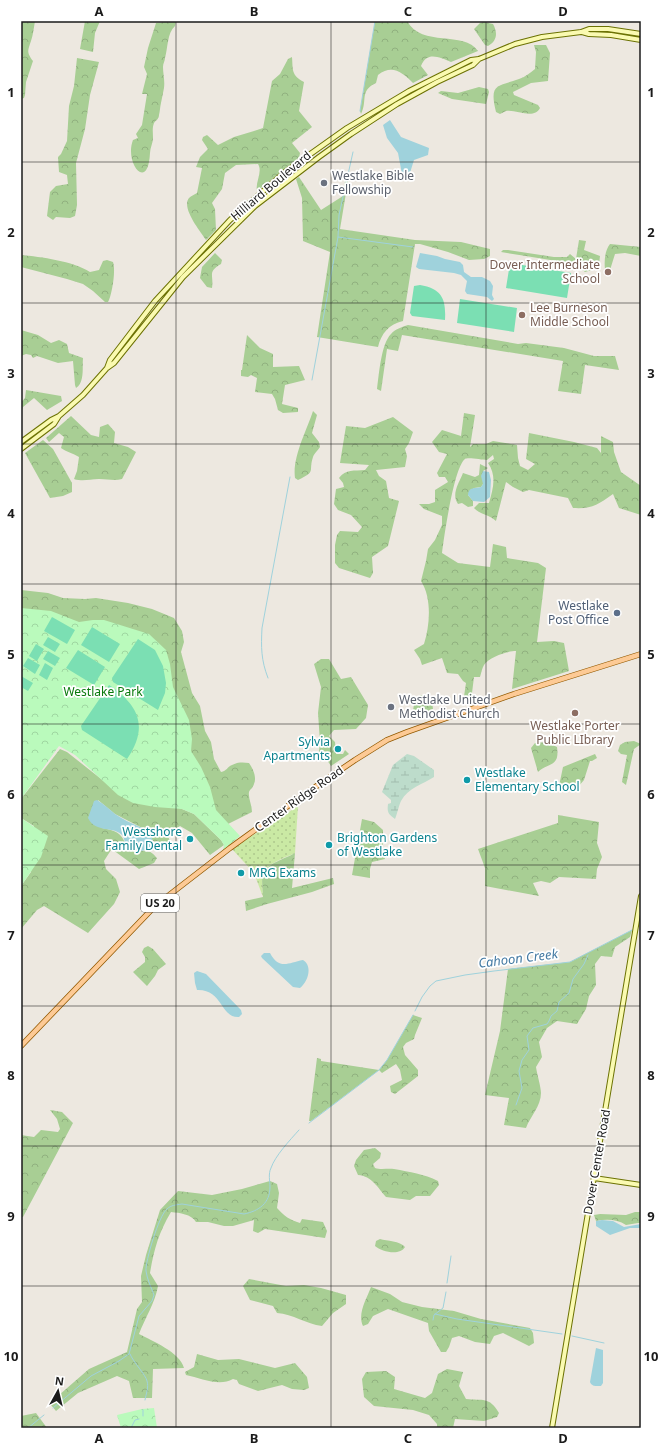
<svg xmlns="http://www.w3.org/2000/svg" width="662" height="1449" font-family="'Noto Sans',sans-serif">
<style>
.grass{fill:url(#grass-dots)}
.forest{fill:url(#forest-crowns)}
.wetland{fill:url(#wetland-marsh)}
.park{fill:url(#park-crowns)}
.pitch{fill:#7bdfb3}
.water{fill:#9fd2dc}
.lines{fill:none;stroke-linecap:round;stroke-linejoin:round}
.stream{stroke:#9fd2dc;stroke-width:1}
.secondary-casing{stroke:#6c7203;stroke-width:6}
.primary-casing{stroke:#925900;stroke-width:6}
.secondary{stroke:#fafab1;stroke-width:4}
.primary{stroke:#fdca95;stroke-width:4.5}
.grid{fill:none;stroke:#1b1b1b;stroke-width:1;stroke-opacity:0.55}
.worship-dot{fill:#6b7280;stroke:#fff;stroke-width:1.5}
.education-dot{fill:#8d6e63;stroke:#fff;stroke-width:1.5}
.service-dot{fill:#5c6f8a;stroke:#fff;stroke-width:1.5}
.culture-dot{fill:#0f9aa8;stroke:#fff;stroke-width:1.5}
.labels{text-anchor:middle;stroke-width:3.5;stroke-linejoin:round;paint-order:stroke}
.shield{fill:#fff;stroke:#5f5f5f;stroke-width:1}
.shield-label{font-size:11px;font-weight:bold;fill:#1b1b1b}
.worship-label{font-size:12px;fill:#5b616d;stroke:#fff;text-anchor:start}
.street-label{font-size:12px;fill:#1b1b1b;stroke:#fff}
.education-label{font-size:12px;fill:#785e54;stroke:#fff;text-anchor:end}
.service-label{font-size:12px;fill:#4e5e75;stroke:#fff;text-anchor:end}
.park-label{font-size:12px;fill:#09790c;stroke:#fff}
.culture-label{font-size:12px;fill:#0d838f;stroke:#fff;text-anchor:start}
.water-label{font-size:13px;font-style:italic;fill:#447aa3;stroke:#fff}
.neatline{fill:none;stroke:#1b1b1b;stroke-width:1.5}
.grid-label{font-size:13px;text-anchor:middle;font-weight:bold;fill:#1b1b1b}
</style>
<defs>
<pattern id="grass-dots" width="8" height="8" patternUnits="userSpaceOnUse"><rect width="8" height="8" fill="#cae9a4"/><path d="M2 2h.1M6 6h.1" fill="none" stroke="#adc78d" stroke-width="1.8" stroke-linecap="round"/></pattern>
<pattern id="forest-crowns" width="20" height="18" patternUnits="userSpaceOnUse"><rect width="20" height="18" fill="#a8ce94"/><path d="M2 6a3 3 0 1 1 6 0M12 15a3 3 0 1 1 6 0" fill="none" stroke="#90b07f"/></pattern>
<pattern id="wetland-marsh" width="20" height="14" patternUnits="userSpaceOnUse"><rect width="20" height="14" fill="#bddccb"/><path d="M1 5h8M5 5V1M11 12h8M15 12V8" fill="none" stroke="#a2bcae"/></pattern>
<pattern id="park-crowns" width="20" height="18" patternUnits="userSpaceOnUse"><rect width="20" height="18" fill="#bafabc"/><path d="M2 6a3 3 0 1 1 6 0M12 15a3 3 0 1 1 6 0" fill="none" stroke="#9fd6a1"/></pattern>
</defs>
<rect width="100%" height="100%" fill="#ede8e0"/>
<path class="grass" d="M298,806L295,853C285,858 267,863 263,874C261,881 263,889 263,897L254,873L232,849Z"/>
<path class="forest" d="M21,21H35C34,27 33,35 31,41C28,50 26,52 33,61L26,82L25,95L24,98L21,99Z
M85,21H100L95,33L93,52L80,49Z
M164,21H176L175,26C167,33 168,48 165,58C165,61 163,63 163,67C163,74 165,80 164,88C163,93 162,98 161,103C160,107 160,111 159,115C159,119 156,120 154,123C152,128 153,133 153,138C153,143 150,148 150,153C148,193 124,163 133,140L138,138L136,134L142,125L147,94H142L147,74L144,67L148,48L156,23L164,22Z
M375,21H407C422,48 464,30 478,51L451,62C439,57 427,51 421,66L428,75L413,83C402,72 392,64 378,75L376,83C359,91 368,100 361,114L360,111Z
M484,22L493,24C498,33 497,41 488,46L485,45L474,29L480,23Z
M534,45H546L550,53L548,81L531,83L513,92L514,95L538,105L540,108C534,120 516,109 506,111C504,112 502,113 500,114L496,112C489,83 497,87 519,79C525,77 530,73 535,69L536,52Z
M292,57C293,70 291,75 304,82L299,111L312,127L292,143L300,153L299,158L257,191C255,182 263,172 258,164L236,165L225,173L222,189L212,203L215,209L216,230L206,240C200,231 181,208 189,198C191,196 195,194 197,193L202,168L196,167L200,157L208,149L202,140L203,137L207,135L218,145L234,137L254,131L263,128L272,81L280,74L288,59Z
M77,58L99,62L90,95L85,129L76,163L77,205L75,216L70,218L56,217L53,220L47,216L50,192L56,186L68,184L67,175L59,172L58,157L61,154L67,141L69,106L74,86Z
M479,87L488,89L489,92L486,104L452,99L438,93L441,91L458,93Z
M346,174L349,175L340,229L415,240L461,242L490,249V256L484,259L469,260L448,252L420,244H415L403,321C389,324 381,334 378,347L317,337L330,252L303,241L302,198L296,179L299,177L321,210L343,196Z
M579,240L586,241L584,250L600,256L599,264L595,269L585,272L575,264L501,252L503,250H508L554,257H567L570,254L576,259Z
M610,244L641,247V256L625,253L615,254L610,270L605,269C604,261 605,250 610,244Z
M215,253L222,260L221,264C207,272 214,275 212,288L207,287L200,278L202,267Z
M21,255C41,257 73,261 90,272L99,270L103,261L107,260L113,262C116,270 112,295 108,302H105L93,291L83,284L67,279L21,267Z
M408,325L518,344L526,343L564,348L594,356H615L619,370L585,365L581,394L558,391L563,361L402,335L398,351L387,349L381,391L377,389C379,375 381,344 391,334C395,329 402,327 408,325Z
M21,330L38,335L51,343L59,340L67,344L69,353L83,358C82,367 85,382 76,388L75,385L73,361L58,363L37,356L33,358L31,355L26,354L21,356Z
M247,335L260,348L273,354V367L299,366L305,380L285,385L282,404L298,408V412L283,413L278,410L275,399L272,394L255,392L257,378L251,375L248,377L241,376V370H242Z
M26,390L61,396L62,401L47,410L34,398L23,407L21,413V403L25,398Z
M313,411L317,415L312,433L319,442L320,447C318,450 314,454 313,457C308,472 317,471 298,480L295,478C292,457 307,430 313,411Z
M464,413L475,415L470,447L473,444H486L493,441L517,445L518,458L520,466L528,470L535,464L526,459L529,433L574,442L597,448L601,453V436L613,442L614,452L621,472L641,486V515L619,508L613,494C597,505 593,509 573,508L568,498L529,490L523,492L513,487L506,482L496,521C490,515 479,514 474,508L479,503H489C493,489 497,476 488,463L494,459L493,455L487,460C482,460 468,457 465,459C454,467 444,537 442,553L458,563L490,567L493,544L506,547L507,558L538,563L546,568L537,642L554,641L564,643L569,671L512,689L516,651C507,651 489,657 484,665C482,668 481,674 480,677H474L471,701L463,703L466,683L463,681L458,674L447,673L442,658L422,665L420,659L414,650L424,644C430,625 432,598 421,581L426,561L428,549L435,540L442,525V516L424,509L419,504H429L435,502V490L448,482L445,477H439L437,473L447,454L439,452L432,442L442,430L461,436Z
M71,416L91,435L99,437L100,427L108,424L115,432L114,443L128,447L136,452L122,479C114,481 108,479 99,479C89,479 84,482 74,479L77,471L79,457C73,453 66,452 61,448L64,437L59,433L49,442L46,438Z
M393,417L413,432L409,443L405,449L407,456L405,467L376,470L379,476L386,481L389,498L399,501L388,546L372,557L373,573L370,578L339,568L335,563V545L337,535L340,531L358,532L362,527L351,515L338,510L334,504L336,489L344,487L343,483L339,478C346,469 354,471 365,470L369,465L340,463L346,426L365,428Z
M43,440L53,449L72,483V492L63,496L50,498L25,453Z
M480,464L488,468L483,471V484L481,487L474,488L468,495L473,501V506L468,507L462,503L458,504C451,494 459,483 463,473L475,477L479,475Z
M21,590L48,593L63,598L85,599L96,598L128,603L152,609L174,618L182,631L184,642L181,652L192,693L200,706L205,731L211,742L214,759L221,772C227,771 227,767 232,765C237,762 243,762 249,763C253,769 257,777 254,784C253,788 250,789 249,792C248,798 252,805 252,812L226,825L78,624L21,610Z
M321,659H329L341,679L351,677L368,705L366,718L356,729L334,730L329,736L335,742L336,754H343L345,750L349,754L331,766L325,757L318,761L320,742L318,713L321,687L314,664Z
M421,695L430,697L432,702L433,709L421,716L412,717L415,698Z
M634,741L641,744L634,749L626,785L622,782L627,755L621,754L618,751L620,745L625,742Z
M546,742L557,747C560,768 548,762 538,772L531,748L535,743Z
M60,749L67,752L110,786L182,809L194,814L221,840L224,845L210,855L192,833L180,826L167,835L173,846L153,841L146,830L115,814L98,800L102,828C116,831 121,832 126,845L143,851C149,849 153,854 157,858L154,863L139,869L113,850H111L104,861L106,869L116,879L120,892L114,904L88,933L44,906L37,910L21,929V886L31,872L34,826L21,818V799Z
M595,754L597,758L592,761H590L584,780L578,787L559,786L563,767Z
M558,815L599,822L597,843L602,857L597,869L596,879L559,877L550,883L541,881L533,883L539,896L485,886V868L478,849L558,823Z
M362,819L374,822L383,830V851L385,859L372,862L370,869V878L352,875Z
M295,853L292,888L333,878L334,884L312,892L267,904L246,911L245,901L263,897C263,889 261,881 263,874C267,863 285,859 295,853Z
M632,930L630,937L615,947L612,957L601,956L595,964L596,985L589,996L586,1009L577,1024L557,1021L547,1028L539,1042L542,1057L536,1067C537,1074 541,1087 541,1093C541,1106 530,1117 526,1128L504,1125L509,1098L485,1095L500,1031L508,969L570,962Z
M148,946L153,949L166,964L158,970L155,976L147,986L133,972L145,962V957L142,952L144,948Z
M413,1015L422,1018L415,1035L414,1039L406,1043L403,1047L405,1055L418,1070V1076L395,1094L391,1092L390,1086L402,1080L400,1070L396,1064L382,1073L379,1070L311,1121H309L317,1058L321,1059V1061L379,1070L387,1060Z
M50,1110L62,1112L73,1123L23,1217H21V1135L34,1137L41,1130L58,1132L60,1129L57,1119Z
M375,1148L381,1153L380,1158L373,1164L375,1168C381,1170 388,1168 394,1169C410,1172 424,1174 438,1181L439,1185L430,1196H416L410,1200L386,1197C378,1188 372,1176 358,1175L354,1166L356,1160L364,1150Z
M270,1181L277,1184L279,1193L277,1208C284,1216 290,1220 300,1223L302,1219L323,1222L327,1231L325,1238L265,1229L258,1233L253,1231L254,1220L233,1226H224L208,1222H196C191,1214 180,1213 171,1212C159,1232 154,1249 150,1273L158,1286C155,1303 145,1318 139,1334C152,1341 180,1352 184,1368L153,1369L152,1398H133L129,1381L117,1376L78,1393L56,1411L50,1404L51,1402L89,1369L127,1352L137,1309L142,1302L141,1276L146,1255L160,1210L178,1191L212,1195L242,1189Z
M635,1212H641V1223H638L626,1225C617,1219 606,1219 596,1221L594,1215L600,1214L626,1215Z
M380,1239C387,1241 400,1241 405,1247C400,1256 382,1252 375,1246L376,1241Z
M249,1279L286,1286L304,1285L321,1288L346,1295V1304L333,1313L322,1326C306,1324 293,1314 277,1313L273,1306L250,1300L243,1286Z
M371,1287L390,1294L402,1302L422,1307L454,1311L481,1319L530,1328L533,1333L534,1343L529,1346L503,1333L494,1336L490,1344L475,1342L459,1336L452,1338L449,1347L446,1352H441L429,1331L428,1323L388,1309L373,1316L368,1324L363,1326C357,1314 367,1298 371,1287Z
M197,1354L218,1360L239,1359L275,1368L295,1363L307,1377L309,1388L304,1390L292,1389L282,1385L258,1391L239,1384L237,1380L233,1379C219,1387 201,1378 186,1375L185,1372L194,1367Z
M447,1369L463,1372L459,1386L466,1399C483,1401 489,1396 499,1413L497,1417L484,1421L455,1419L453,1428H437V1424L429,1415L413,1410L374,1406L364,1397L362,1379L366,1372L386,1371L395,1377L394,1389L425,1398L432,1393L438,1374Z
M36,1413L47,1428H21V1416Z"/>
<path class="wetland" d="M407,754L414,756L434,770V777C423,784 408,788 401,801C399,805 397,814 395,819C388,814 387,812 388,804L391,803V800L382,792L393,765Z"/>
<path class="park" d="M21,608L51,611L79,622L93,620H104L149,634L166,650L170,664L173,687L189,720L192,739L191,751L201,767L210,787L216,810L240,836L223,850L224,845L221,840L194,814L182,809L155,807L133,803L118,795L75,755L59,746L21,799Z
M21,818L48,836L41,857L21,886Z
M154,1408L157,1428H121L117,1415L142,1409Z"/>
<path class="pitch" d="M510,263L571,273L567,298L506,288Z
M420,285C443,289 446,300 445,320L412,316L410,313L414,286Z
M460,299L517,308L514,332L457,323Z
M52,617L75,630L67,644L44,631Z
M92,627L120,644L109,662L81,645Z
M48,637L60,644L55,652L43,645Z
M138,639L155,650L163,666L166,683L165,693L158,710L113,682L112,678Z
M36,644L44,649L37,661L29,656Z
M78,650L105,667L94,685L66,668Z
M48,651L60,658L55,666L43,659Z
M28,658L40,665L35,674L23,666Z
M45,663L53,668L47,680L39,675Z
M21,676L33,683L28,691L21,687Z
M109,685C139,705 149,727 127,759L82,730L81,726Z"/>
<path class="water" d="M390,120L401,137L429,148L428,155L414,160L409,176L402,174L398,153L387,138L383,125Z
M420,253L437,256L445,259L460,262L463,265L464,272L471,277H482L490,281L493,286L492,295L494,299L492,301L487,297L467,294L465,291L467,281L461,275L454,273L419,269L416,267Z
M483,471L489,472L491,480L490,497L484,502L473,501L468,495C469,486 475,489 481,487L483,484L481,476Z
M97,800C104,804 109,809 115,814C122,819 131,823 140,827C144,829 147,830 150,834C160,850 137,856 126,846C125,843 124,838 123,836C114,825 96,834 88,818L94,801Z
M264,953H270C279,970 288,963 303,960C313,966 308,982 300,988L293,987L262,958L261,956Z
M197,971L206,974L241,1010L242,1014L239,1017C220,1018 223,989 197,990L195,983L194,973Z
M602,1220L613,1221L624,1227L641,1224V1228H630L610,1235L596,1226V1221Z
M596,1348L603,1350V1383L601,1386C597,1386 592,1387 590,1382Z"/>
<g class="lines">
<path class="stream" d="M360,111L375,21
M338,237L413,247
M312,380L338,237L339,215L353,152
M268,678C261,660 261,647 262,628L290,477
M415,1011L422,997L430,986L436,981L465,975L494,971L570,962L632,930
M516,1105L522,1088L519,1071L522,1060L529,1050L527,1036L533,1028L547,1024L549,1021L551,1016L557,1011L559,1002L569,993L573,979L584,964L588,955
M309,1123L379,1070L387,1060L413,1015
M447,1283L451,1256
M435,1314L457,1319L562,1334
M433,1320L434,1315L443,1308L446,1292
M572,1336L604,1343
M130,1354C133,1362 146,1375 147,1381C149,1387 146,1394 145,1400
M53,1408L91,1376L119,1361L129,1354L139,1316L152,1301L154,1295C151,1287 147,1279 146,1271C145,1262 159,1215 167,1209C171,1205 176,1205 182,1204L244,1214C259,1211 270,1203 270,1187C270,1181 268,1174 271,1168C275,1156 290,1140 299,1130
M143,1410V1416
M28,1428L44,1415
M131,1428L135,1420L139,1419"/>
<g class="secondary-casing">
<path id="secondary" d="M582,32L589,34L611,35L641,40
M107,368L110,360L155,301L230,220L285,172L347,128L409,91L471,60L479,59L515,44L542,37L581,32L589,29H608L641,34
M21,442L51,420L59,416
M21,449L54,424L59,416L83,395L107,368L114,363L183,277L255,206L319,157L351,134L397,104L437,82L473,65L479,59
M594,1178L641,1185
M552,1428L641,896"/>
</g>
<g class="primary-casing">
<path id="primary" d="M21,1046L155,906L230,848L299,798L355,760L387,740L407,732L514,694L641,654"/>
</g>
<use href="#secondary" class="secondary"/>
<use href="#primary" class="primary"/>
</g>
<path class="grid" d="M176,21V1428M331,21V1428M486,21V1428M21,162H641M21,303H641M21,444H641M21,584H641M21,724H641M21,865H641M21,1006H641M21,1146H641M21,1286H641"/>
<g class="worship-dot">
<circle cx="324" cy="183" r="4"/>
<circle cx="391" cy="707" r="4"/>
</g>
<g class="education-dot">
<circle cx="608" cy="272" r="4"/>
<circle cx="522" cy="315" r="4"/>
<circle cx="575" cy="713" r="4"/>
</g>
<circle class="service-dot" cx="617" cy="613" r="4"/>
<g class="culture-dot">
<circle cx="338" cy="749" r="4"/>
<circle cx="467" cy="780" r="4"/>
<circle cx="190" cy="839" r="4"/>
<circle cx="329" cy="845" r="4"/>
<circle cx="241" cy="873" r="4"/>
</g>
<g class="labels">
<rect class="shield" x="141" y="894" width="38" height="18" rx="3"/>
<g class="shield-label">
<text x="160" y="907">US 20</text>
</g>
<g class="worship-label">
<text x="332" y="180">Westlake Bible<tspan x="332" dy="14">Fellowship</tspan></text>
<text x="399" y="704">Westlake United<tspan x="399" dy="14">Methodist Church</tspan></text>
</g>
<g class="street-label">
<text transform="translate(271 186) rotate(-40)" y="4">Hilliard Boulevard</text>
<text transform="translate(299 799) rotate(-35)" y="4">Center Ridge Road</text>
<text transform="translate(597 1162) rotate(-80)" y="4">Dover Center Road</text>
</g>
<g class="education-label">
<text x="600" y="269">Dover Intermediate<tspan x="600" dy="14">School</tspan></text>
<text x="530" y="312" text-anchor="start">Lee Burneson<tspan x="530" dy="14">Middle School</tspan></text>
<text x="575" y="730" text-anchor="middle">Westlake Porter<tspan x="575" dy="14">Public LIbrary</tspan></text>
</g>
<g class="service-label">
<text x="609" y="610">Westlake<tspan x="609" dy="14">Post Office</tspan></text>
</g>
<g class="park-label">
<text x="103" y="696">Westlake Park</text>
</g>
<g class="culture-label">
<text x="330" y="746" text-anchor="end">Sylvia<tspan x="330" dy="14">Apartments</tspan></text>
<text x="475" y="777">Westlake<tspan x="475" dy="14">Elementary School</tspan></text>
<text x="182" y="836" text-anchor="end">Westshore<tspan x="182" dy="14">Family Dental</tspan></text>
<text x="337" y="842">Brighton Gardens<tspan x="337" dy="14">of Westlake</tspan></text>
<text x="249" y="877">MRG Exams</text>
</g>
<g class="water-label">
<text transform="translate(518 958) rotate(-7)" y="5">Cahoon Creek</text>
</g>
</g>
<rect width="662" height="1449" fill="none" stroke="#ffffff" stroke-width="44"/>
<g transform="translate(58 1391) rotate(8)" stroke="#ffffff" stroke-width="3" paint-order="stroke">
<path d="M0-3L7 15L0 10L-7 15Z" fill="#1b1b1b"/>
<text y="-6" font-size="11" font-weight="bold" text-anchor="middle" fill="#1b1b1b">N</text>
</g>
<rect x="22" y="22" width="618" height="1405" class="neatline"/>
<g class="grid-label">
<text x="99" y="16">A</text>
<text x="254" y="16">B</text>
<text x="408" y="16">C</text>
<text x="563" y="16">D</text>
<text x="11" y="97">1</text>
<text x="651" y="97">1</text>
<text x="11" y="237">2</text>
<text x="651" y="237">2</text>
<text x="11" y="378">3</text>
<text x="651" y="378">3</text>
<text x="11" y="518">4</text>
<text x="651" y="518">4</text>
<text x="11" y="659">5</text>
<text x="651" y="659">5</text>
<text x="11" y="799">6</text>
<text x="651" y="799">6</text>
<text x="11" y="940">7</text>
<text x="651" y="940">7</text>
<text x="11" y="1080">8</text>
<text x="651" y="1080">8</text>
<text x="11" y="1221">9</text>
<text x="651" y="1221">9</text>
<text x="11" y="1361">10</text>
<text x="651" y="1361">10</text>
<text x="99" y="1443">A</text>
<text x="254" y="1443">B</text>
<text x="408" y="1443">C</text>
<text x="563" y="1443">D</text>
</g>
</svg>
